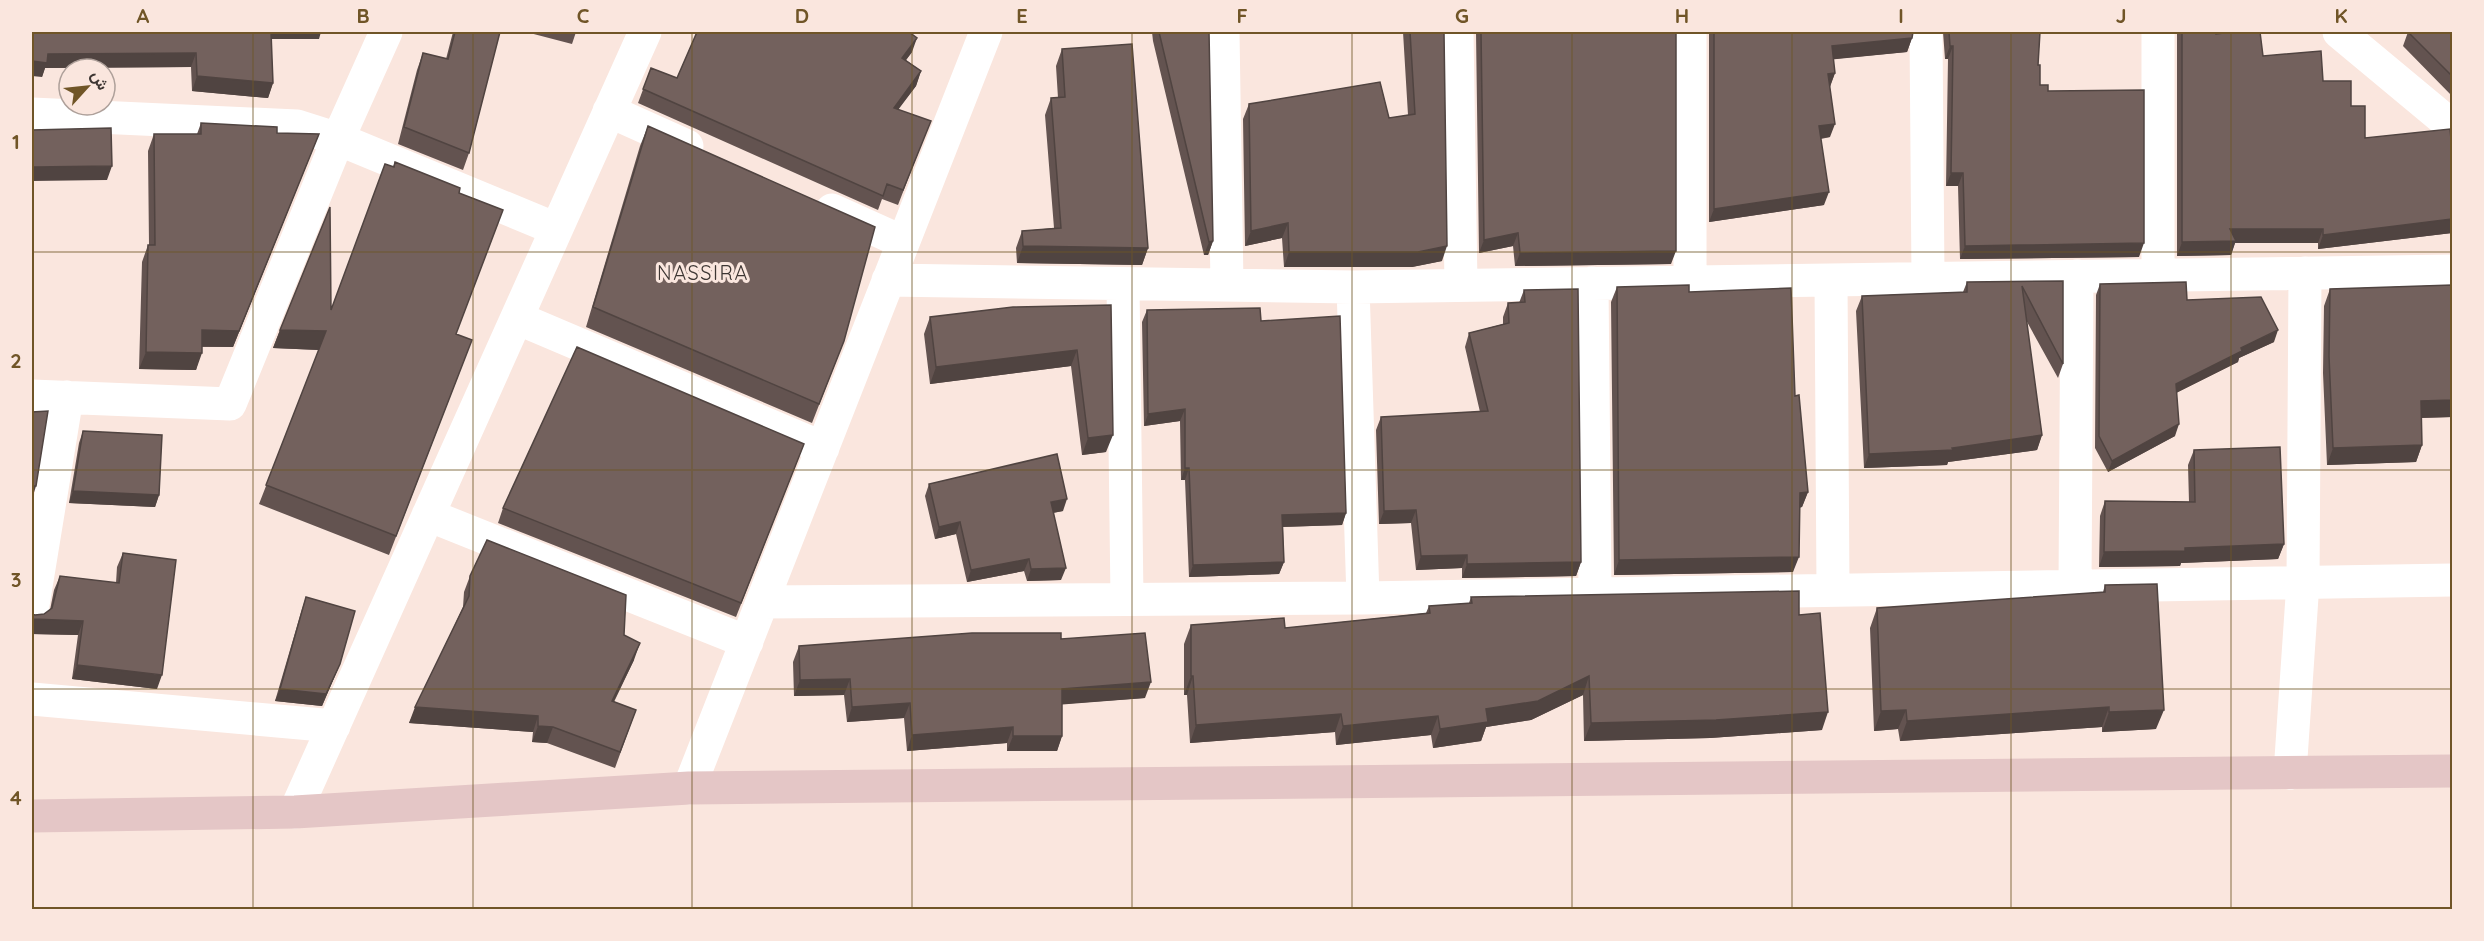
<svg xmlns="http://www.w3.org/2000/svg" width="2484" height="941" font-family="Quicksand,Vazirmatn,sans-serif">
<style>
.lines{fill:none;stroke-linecap:round;stroke-linejoin:round}
.street{stroke:#fff;stroke-width:33}
.secondary{stroke:#e4c6c6;stroke-width:33}
.wall{fill:#635350}
.shaded-wall{fill:#504441}
.building{fill:#73615d;stroke:#504441;stroke-width:1.5}
.grid{fill:none;stroke:#705527;stroke-width:1.5;stroke-opacity:0.55}
.labels{text-anchor:middle;stroke-width:6;stroke-linejoin:round;paint-order:stroke}
.quarter-label{font-size:20px;letter-spacing:1.5px;fill:#3d3633;stroke:#fae6de}
.neatline{fill:none;stroke:#705527;stroke-width:2}
.grid-label{font-size:20px;text-anchor:middle;font-weight:bold;fill:#705527}
</style>
<rect width="100%" height="100%" fill="#fae6de"/>
<g class="lines">
<path class="street" d="M1223,32L1227,285
M1457,32L1461,285
M1690,32V282
M1926,32L1928,279
M2158,32V275
M2339,32L2452,126
M609,111L687,146
M32,114L297,126L338,139L556,229
M832,210L903,242
M888,280L1353,287L2452,271
M1831,280L1833,590
M1592,283L1595,594
M1123,284L1127,599
M1353,287L1363,598
M517,318L823,448
M32,396L230,404L338,139L386,32
M428,515L747,642
M2075,586L2077,276
M762,602L1363,598L2452,580
M32,611L67,397
M32,699L334,726
M2290,773L2303,582L2305,273
M689,788L986,32
M295,812L645,32"/>
<path class="secondary" d="M32,816L295,812L689,788L2452,771"/>
</g>
<path class="wall" d="M32,32L319,39H271L273,83L268,98L192,91L191,67L45,68L42,77Z
M453,32H500L469,153L463,170L398,144L417,70L423,53L446,59Z
M526,32H576L572,44Z
M697,32H909L912,52L906,60L921,71L916,86L898,109L925,135L898,205L882,199L878,210L638,103L651,68L677,78Z
M1152,32H1209L1213,241L1208,255H1204L1153,41Z
M1403,32H1444L1442,261L1412,267H1284L1282,238L1245,246L1243,119L1249,104L1389,118L1408,115Z
M1476,32H1676L1671,264L1515,266L1513,246L1479,253Z
M1709,32H1913L1912,38L1907,52L1833,59L1835,73L1830,87V137L1821,139L1824,205L1709,222Z
M1943,32H2040L2038,65L2040,85L2048,91L2139,257L1960,259L1958,186H1946L1948,59H1945Z
M2177,32H2216V34L2263,56L2323,81L2351,106L2365,138L2452,149V233L2318,249V243H2235L2231,255L2177,256Z
M2408,32H2452V96L2403,46Z
M1062,49L1148,248L1142,265L1017,263L1016,248L1022,231L1054,228L1045,115L1051,98H1058L1056,66Z
M201,123L277,133L319,134L233,347H202L196,370L139,369L142,262L148,245H149L148,151L154,134H197Z
M648,126L844,341L812,423L586,327L640,146Z
M395,162L459,193L456,334L465,358L389,555L259,504L319,350L273,348L280,330L331,310Z
M2063,281V364L2058,378L2026,320L2042,435L2037,450L1948,462L1947,465L1864,468L1856,311L1862,296L1963,292L1967,282Z
M2100,284L2187,300L2274,342L2239,358L2238,362L2176,393L2175,436L2108,472L2095,448L2096,295Z
M2452,285V417L2421,418L2422,445L2416,462L2327,465L2323,373L2324,306L2330,289Z
M1617,287L1689,292L1795,396L1808,492L1802,507L1799,508L1793,572L1614,575L1611,302Z
M1524,290L1581,562L1576,576L1462,578V568L1416,570L1411,523L1379,524L1376,430L1381,417L1480,412L1465,347L1469,333L1503,324V317L1508,303H1519Z
M1111,305L1106,452L1082,455L1071,366L930,384L924,334L930,317Z
M1147,310L1261,321L1346,513L1342,525L1283,527L1284,562L1279,574L1189,577L1185,480H1181L1180,421L1144,426L1142,322Z
M83,431L159,495L155,507L69,503L79,443Z
M804,444L736,617L498,523L503,508Z
M2194,450L2284,544L2278,559L2181,563L2180,566L2099,567L2100,516L2105,501L2189,502L2188,465Z
M929,484L1063,511L1053,513L1061,580L1027,581L1024,571L967,582L956,534L935,539L925,496Z
M123,553L157,689L72,679L78,635L32,634V614L35,615L44,614L50,610L54,590L60,576L116,583L117,567Z
M470,576L624,635L634,660L614,702L636,710L615,768L547,743L532,742L533,732L409,723L463,607L464,592Z
M2105,585L2156,729L2102,732V727L1900,741L1898,729L1874,731L1870,628L1877,608L2103,592Z
M306,597L340,664L322,706L275,701L302,609Z
M1471,597L1799,615L1822,730L1710,738L1584,741L1583,695L1531,720L1486,727L1481,741L1433,748L1431,735L1336,745L1335,732L1190,743L1187,695H1184V644L1191,625L1285,628L1426,613L1429,606L1469,603Z
M1061,639L1145,698L1062,704V736L1057,751H1007V743L907,751L904,718L847,722L844,695L794,696L793,662L799,646Z"/>
<path class="shaded-wall" d="M268,32H321L319,39H265Z
M917,38L912,52L897,72L902,58Z
M1912,38L1907,52L1827,60L1832,46Z
M1950,46H1953L1948,59H1945Z
M196,53L191,67L45,68L42,77L32,76V61L48,54Z
M921,71L916,86L889,122L894,108Z
M1835,73L1830,86L1823,87L1828,74Z
M197,76L273,83L268,98L192,91Z
M1835,124L1830,137L1814,139L1819,126Z
M319,134L233,347L196,346L202,330Z
M112,166L107,180L32,181V167Z
M1951,173H1963L1958,186H1946Z
M1829,192L1824,205L1709,222L1714,209Z
M2452,219V233L2318,249L2323,235Z
M1288,223L1282,238L1245,246L1251,231Z
M2230,229H2323L2318,243H2235L2231,255L2177,256L2182,242Z
M1518,233L1513,246L1479,253L1484,240Z
M1213,241L1208,255H1204L1209,242Z
M2144,243L2139,257L1960,259L1965,246Z
M1023,246L1148,248L1142,265L1017,263Z
M1447,246L1442,261L1412,267H1284L1289,252Z
M1676,251L1671,264L1515,266L1520,253Z
M280,330L326,331L320,350L273,348Z
M2278,330L2274,342L2239,358L2238,362L2172,395L2176,384L2241,348Z
M1077,350L1071,366L930,384L936,367Z
M146,352L202,353L196,370L139,369Z
M2452,400V417L2415,418L2421,401Z
M1185,409L1180,421L1144,426L1148,414Z
M2179,424L2175,436L2108,472L2112,461Z
M1113,435L1106,452L1082,455L1088,438Z
M2042,435L2037,450L1948,462L1947,465L1864,468L1869,454L1952,448Z
M2422,445L2416,462L2327,465L2333,448Z
M1185,468H1189L1185,480H1181Z
M32,486H36L32,499Z
M73,491L159,495L155,507L69,503Z
M1808,492L1802,507L1794,508L1800,493Z
M1067,499L1063,511L1046,514L1051,502Z
M1416,510L1411,523L1379,524L1384,511Z
M1346,513L1342,525L1278,527L1282,515Z
M960,522L956,534L935,539L939,527Z
M2284,544L2278,559L2181,563L2180,566L2099,567L2104,552Z
M1467,555L1462,568L1416,570L1421,556Z
M1799,557L1793,572L1614,575L1619,560Z
M1029,559L1024,571L967,582L971,570Z
M1284,562L1279,574L1189,577L1193,565Z
M1581,562L1576,576L1462,578L1467,564Z
M1066,568L1061,580L1027,581L1031,569Z
M32,619L83,621L78,635L32,634Z
M640,643L634,660L606,717L612,701Z
M340,664L322,706L275,701L280,689Z
M77,665L162,675L157,689L72,679Z
M1191,676H1193L1187,695H1184Z
M1589,676L1583,695L1531,720L1486,727L1481,741L1433,748L1440,729L1486,709Z
M850,679L844,695L794,696L800,680Z
M1151,682L1145,698L1056,705L1062,689Z
M910,703L904,718L847,722L852,707Z
M415,707L538,716L533,732L409,723Z
M2109,707L2102,727L1900,741L1907,721Z
M1906,710L1898,729L1874,731L1881,711Z
M2164,710L2156,729L2102,732L2109,712Z
M1828,712L1822,730L1710,738L1584,741L1591,723Z
M1341,714L1335,732L1190,743L1196,725Z
M1438,716L1431,735L1336,745L1343,726Z
M538,726L553,727L547,743L532,742Z
M1013,727L1007,743L907,751L912,735Z
M1013,736H1062L1057,751H1007Z"/>
<path class="building" d="M32,32H271L273,83L197,76L196,53L48,54L47,63L32,61Z
M455,32H500L469,153L404,127L423,53L448,59Z
M697,32H909L917,38L902,58L921,71L894,108L931,121L903,190L887,184L883,196L643,89L651,68L677,78Z
M1159,32H1209L1213,241L1209,242Z
M1410,32H1444L1447,246L1418,252H1289L1288,223L1251,231L1249,104L1380,82L1389,118L1415,114Z
M1481,32H1676V251L1520,253L1518,233L1484,240Z
M1714,32H1913L1912,38L1832,46L1835,73L1828,74L1835,124L1819,126L1829,192L1714,209Z
M1949,32H2040L2038,65H2040V85H2048V91L2144,90V243L1965,246L1963,173H1951L1953,46H1950Z
M2182,32H2216V34L2233,32H2260L2263,56L2321,51L2323,81H2351V106H2365V138L2450,129L2452,149V219L2323,235V229H2230L2236,241L2182,242Z
M2408,32H2452V76Z
M1132,44L1148,248L1023,246L1022,231L1061,228L1051,98L1065,97L1062,49Z
M201,123L277,127V133L319,134L239,331L202,330V353L146,352L148,245H155L154,134H201Z
M648,126L875,227L844,341L819,404L593,307Z
M111,128L112,166L32,167V130Z
M395,162L460,188L459,193L503,210L456,334L472,340L396,536L266,485L326,331L280,330L330,207L331,310L385,164L394,167Z
M2063,281V364L2022,286L2042,435L1952,448L1953,450L1869,454L1862,296L1967,292V282Z
M2186,282L2187,300L2261,297L2278,330L2241,348L2242,351L2176,384L2179,424L2112,461L2099,436L2100,284Z
M1689,285V292L1791,288L1795,396L1799,395L1808,492L1800,493L1799,557L1619,560L1617,287Z
M2452,285V400L2421,401L2422,445L2333,448L2329,356L2330,289Z
M1578,289L1581,562L1467,564V555L1421,556L1416,510L1384,511L1381,417L1488,411L1469,333L1509,323L1508,303L1525,302L1524,290Z
M1111,305L1113,435L1088,438L1077,350L936,367L930,317L1013,307Z
M1260,308L1261,321L1340,316L1346,513L1282,515L1284,562L1193,565L1189,468H1185V409L1148,414L1147,310Z
M577,347L804,444L741,603L503,508Z
M48,411L36,486H32V412Z
M83,431L162,435L159,495L73,491Z
M2280,447L2284,544L2185,548V551L2104,552L2105,501L2195,502L2194,450Z
M1057,454L1067,499L1051,502L1066,568L1031,569L1029,559L971,570L960,522L939,527L929,484Z
M487,540L626,595L624,635L640,643L612,701L636,710L620,752L553,727L538,726V716L415,707L469,596L470,576Z
M123,553L176,560L162,675L77,665L83,621L32,619V614L35,615L44,614L52,608L60,576L119,583Z
M2157,584L2164,710L2109,712V707L1907,721L1906,710L1881,711L1877,608L2105,592V585Z
M1799,591V615L1820,613L1828,712L1716,720L1591,723L1589,676L1538,701L1486,709L1488,722L1440,729L1438,716L1343,726L1341,714L1196,725L1193,676H1191V625L1284,618L1285,628L1430,613L1429,606L1472,603L1471,597Z
M306,597L355,611L340,664L326,694L280,689Z
M972,633H1061V639L1145,633L1151,682L1062,689V736H1013V727L912,735L910,703L852,707L850,679L800,680L799,646Z"/>
<path class="grid" d="M253,32V910M473,32V910M692,32V910M912,32V910M1132,32V910M1352,32V910M1572,32V910M1792,32V910M2011,32V910M2231,32V910M32,252H2452M32,470H2452M32,689H2452"/>
<g class="labels">
<g class="quarter-label">
<text x="703" y="280">NASSIRA</text>
</g>
</g>
<rect width="2484" height="941" fill="none" stroke="#fae6de" stroke-width="66"/>
<g transform="translate(87 87) rotate(63)"><circle r="28" fill="#fae6de" stroke="#aea09a" stroke-width="1.5"/>
<path d="M0-4.5L10 22L0 15L-10 22Z" fill="#705527"/>
<text y="-9" font-size="16" font-weight="bold" text-anchor="middle" fill="#3d3633">ش</text>
</g>
<rect x="33" y="33" width="2418" height="875" class="neatline"/>
<g class="grid-label">
<text x="143" y="23">A</text>
<text x="363" y="23">B</text>
<text x="583" y="23">C</text>
<text x="802" y="23">D</text>
<text x="1022" y="23">E</text>
<text x="1242" y="23">F</text>
<text x="1462" y="23">G</text>
<text x="1682" y="23">H</text>
<text x="1901" y="23">I</text>
<text x="2121" y="23">J</text>
<text x="2341" y="23">K</text>
<text x="16" y="149">1</text>
<text x="16" y="368">2</text>
<text x="16" y="587">3</text>
<text x="16" y="805">4</text>
</g>
</svg>
